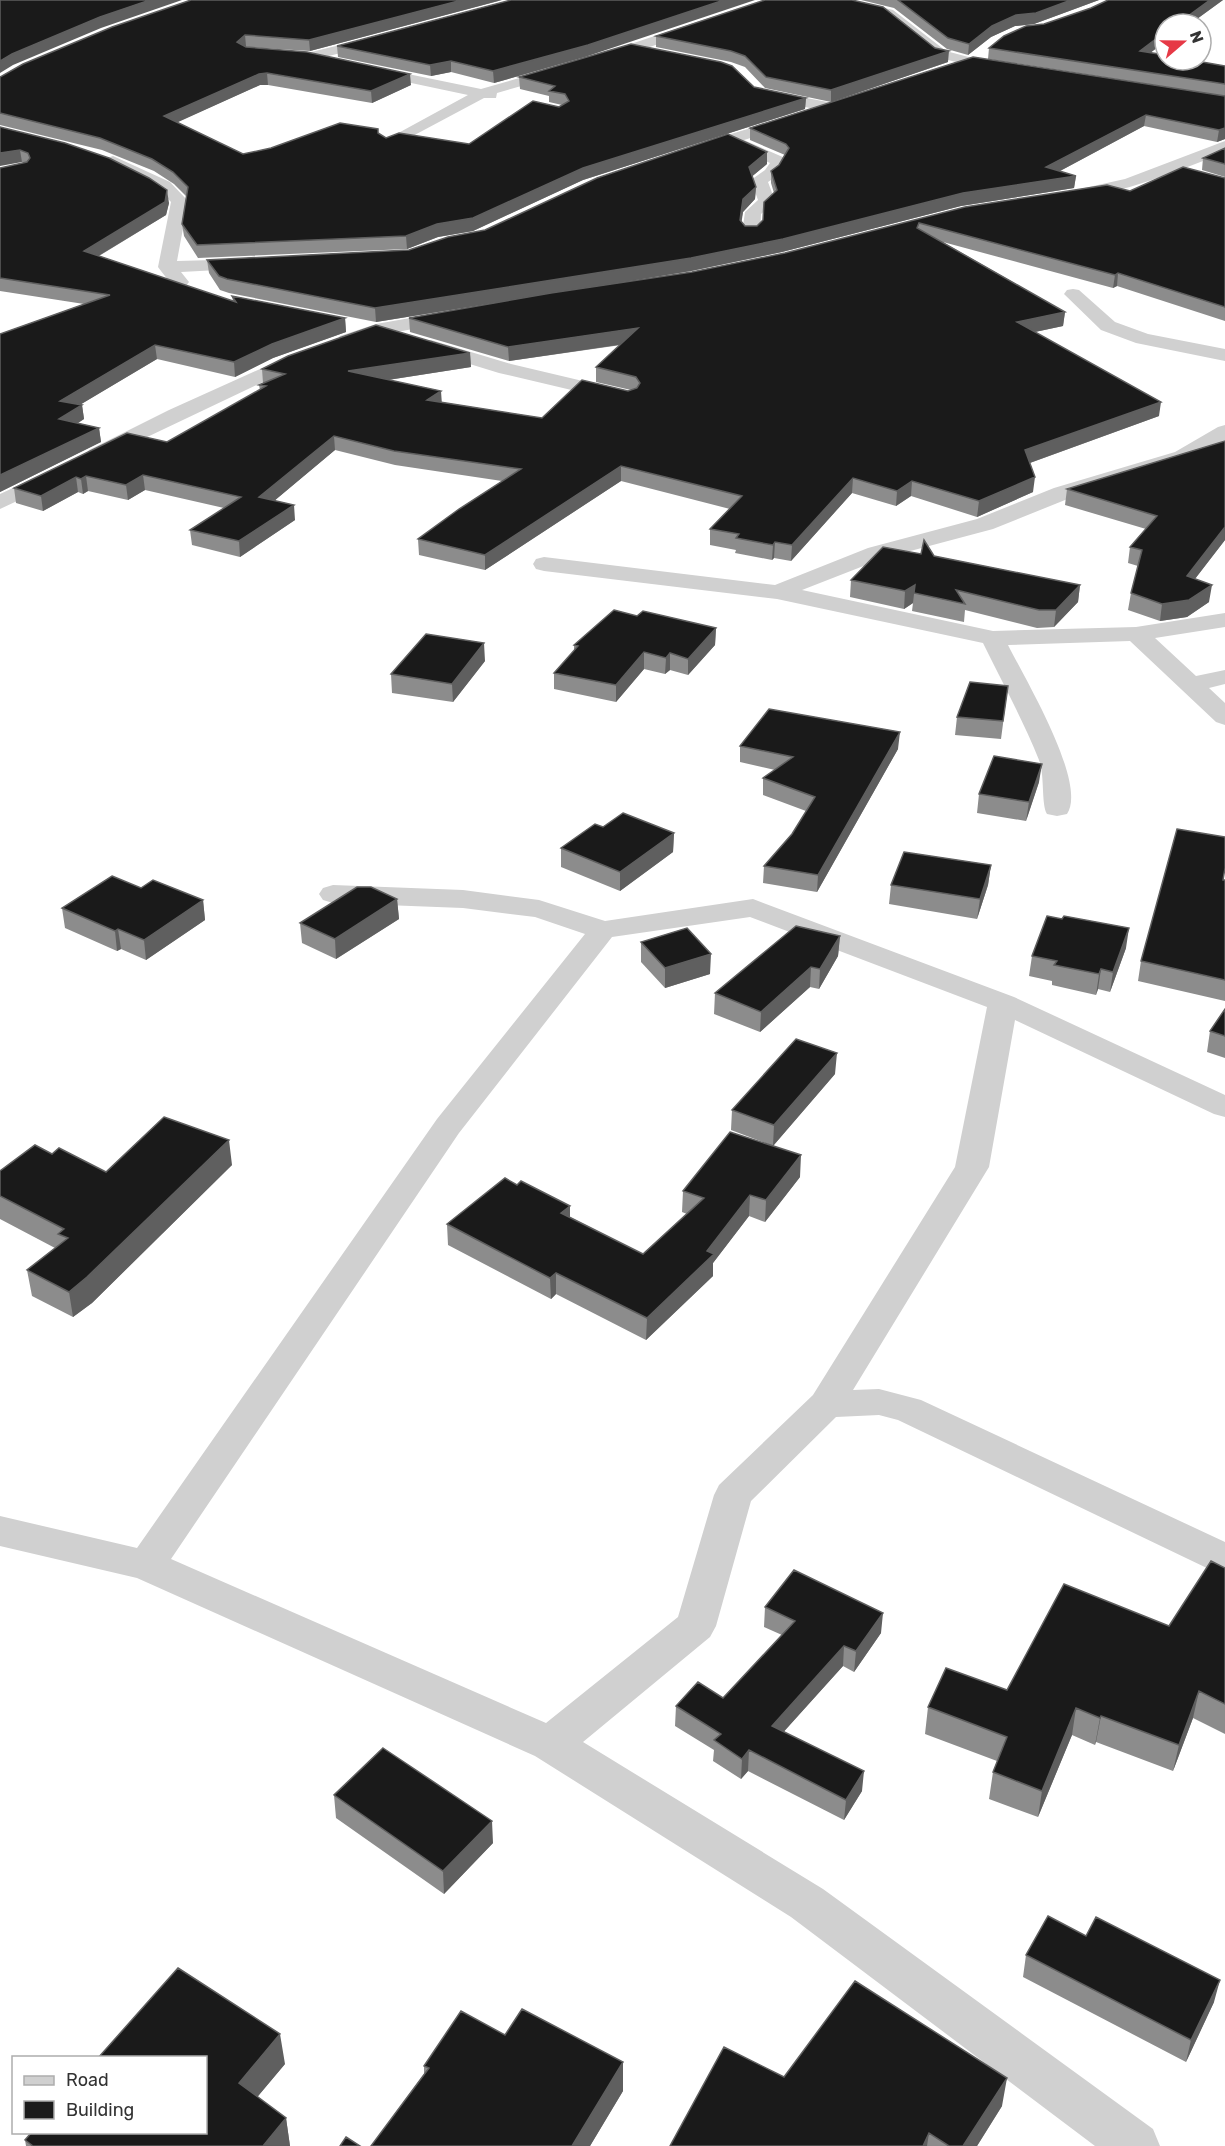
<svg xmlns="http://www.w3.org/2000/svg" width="1225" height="2146" font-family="Rubik,sans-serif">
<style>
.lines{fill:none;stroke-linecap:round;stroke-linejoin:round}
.street{fill:#d0d0d0;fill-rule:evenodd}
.wall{fill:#8c8c8c}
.shaded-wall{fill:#5f5f5f}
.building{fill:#1a1a1a;stroke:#5f5f5f;stroke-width:1.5}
</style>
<rect width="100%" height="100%" fill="#fff"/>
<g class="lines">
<path class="street" d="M762,0H782L780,3L599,64L497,93L496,98H484L394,146L388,148L380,143L468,95L364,73L362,70L364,67L369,66L481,89L589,58Z
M828,0H851L893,10L946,51L976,59L978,62L976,65L943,76H933L931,73L933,70L956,62L936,57L883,16L830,3Z
M377,36L384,40L382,43L308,61L301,57L303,54Z
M764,90L833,103L841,108L833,113L759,97L757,94Z
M790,116L798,121L795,124L744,140L785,158L787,161L777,176L768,182L775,201L761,214L760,233L757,237H745L742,233L745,212L758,200L751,180L765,170L770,163L729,145L694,155L686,150L688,147Z
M1225,141V152C1175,173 1125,191 1072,201L1064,196L1066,192L1125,179Z
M113,156L170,182L188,201L177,261L251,259L257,260L260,264L257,268L181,272L189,282L186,286C172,289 166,277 158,267L171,202L158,188L107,164L105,161L107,158Z
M1073,289L1079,290L1115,322L1148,334L1225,349V361L1136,343L1101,330L1064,294L1067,290Z
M450,311L457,313L459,317L457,321L380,335L347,346L340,344L337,340L340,336L376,324Z
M431,340L511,364L625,391L628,395L625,399L618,401L499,373L424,350L421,346L424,342Z
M300,351L307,353L310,357L307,361L103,458L96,460L89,458L86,454L89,450L169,410Z
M1225,425V440L1189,460L1070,498L993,529L884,558L802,590L993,631L1136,627L1225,613V627L1155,638L1196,676L1225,670V684L1209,688L1225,703V725L1216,722L1130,641L1008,645C1024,677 1088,783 1067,814L1057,816L1047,814C1041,804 1045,776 1039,760C1023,720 1002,682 983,643L777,599L544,571L536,569L533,564L536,559L544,557L775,585L868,548L977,519L1054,488L1175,452L1218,427Z
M54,469L62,470L65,475L62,480L0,509V494Z
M333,885L463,890L539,900L605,921L753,899L1014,997L1225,1095V1117L1214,1114L1015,1020L989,1167L853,1390L879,1389L921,1400L1225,1542V1574L1211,1570L898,1420L879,1415L836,1417L751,1501L716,1626L710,1637L583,1742L823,1889L1153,2129L1160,2146H1095L791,1917L535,1756L137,1578L0,1546V1516L137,1548L437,1119L585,934L535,917L463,908L333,903L323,900L319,894L323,888ZM750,917L987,1007L955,1167L813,1395L719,1485L714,1495L678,1617L546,1723L171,1559L459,1133L612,937Z"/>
</g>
<path class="wall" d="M502,0L310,51L245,47L411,85L372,103L268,85H260L177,122L243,154L378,133L386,138L469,144L562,105L549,102V96L520,89L519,77L754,87L806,98L805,109L583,180L473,231L438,237L407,249L198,258L184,236L182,224L187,197L174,184L154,171L102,150L0,125V77L23,64Z
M861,0H1099L1034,24L1015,26L991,37L968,55L947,49L894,8Z
M1223,0L1190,24H1165L1151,53L1225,66V96L988,59L989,48L1044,24L1091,8Z
M656,36L948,62L831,102L765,88L745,67L731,62L656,47Z
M337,46L588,56L494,83L451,72L431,76L338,57Z
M1225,96V139L1217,142L1144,126L1060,171L1076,176L1074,188L961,206L782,252L691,271L598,286L692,272L785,253L965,207L1130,191L1225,178V321L1117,286L1113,288L943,242L1065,312L1063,326L1035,332L1159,416L1030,463L1033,492L977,517L911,496L896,506L852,493L791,561L774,558L772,560L735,553L736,550L710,545V529L730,509L621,481L485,570L419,555L418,539L502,481L395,465L335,450L275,500L295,520L240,557L192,545L190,530L224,508L145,490L128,500L88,491L83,494L78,492L43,511L16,503L14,488L167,442L260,390L259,385L263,383L262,369L470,353L471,367L388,380L441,391V402L542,418L631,390L596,382V367L621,345L509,361L410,332L409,318L506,301L376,322L229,293L220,290L209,273L207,260L409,250L485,230L767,164L752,176L756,187L755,199L743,212L741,221L745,226H757L763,220L774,193L771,183V171L779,165L785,155L750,140V128Z
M0,127L169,203L166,215L99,256L233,301L232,296L345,318L346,332L273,358L235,377L157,359L81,404L82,405L84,419L78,423L99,428L101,442L0,492V334L84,304L0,291V168L24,163L22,162Z
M1225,148V177L1202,170L1203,158Z
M1225,441V540L1195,579L1209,602L1187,617L1160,621L1128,610L1131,593L1138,566L1128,563L1130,547L1146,529L1065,505L1067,489Z
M934,556L1080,585L1078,602L1054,627L1037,628L965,610L964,622L912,611L913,603L904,609L850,597L851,580Z
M637,616L716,628L715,645L688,675L670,670L665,674L644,669L616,702L554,689V673L574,651V645Z
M485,661L453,702L392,693L391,674Z
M1008,686L1001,739L955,735L957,717Z
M740,746L898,749L817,892L763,883L764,866L792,834L806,811L763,795V778L775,770L740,762Z
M1039,782L1026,821L977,813L979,794Z
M603,827L674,833L673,852L620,891L561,867V848Z
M991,865L988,885L977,919L889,904L891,885Z
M1223,880H1225V1001L1138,981L1141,961Z
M141,888L203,900L205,920L146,960L121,949L117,951L65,928L62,908Z
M397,899L399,919L336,959L302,943L300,923Z
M840,936L838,956L819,989L810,987L760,1032L714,1014L715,993Z
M641,942L710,974L665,988L641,962Z
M1126,948L1110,992L1098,989L1096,995L1052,985V981L1029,976L1032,956Z
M1225,1009V1058L1207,1052L1210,1031Z
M835,1074L773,1146L731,1130L732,1110Z
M52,1154L106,1172L232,1165L92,1303L73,1317L32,1296L27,1270L55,1248L0,1219V1171Z
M800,1177L765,1222L749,1216L713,1263V1276L646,1340L556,1294L551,1299L448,1245L447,1224L570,1217L643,1254L687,1214L682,1212L683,1191Z
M1225,1568V1734L1193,1718L1173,1771L1096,1742L1095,1745L1072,1735L1038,1817L989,1799L993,1772L997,1761L925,1734L928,1707L1007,1690L1169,1626Z
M765,1607L881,1633L854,1672L843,1666L784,1731L862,1791L844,1820L748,1771L741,1779L713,1761L714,1750L675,1726L676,1706L723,1698L782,1635L764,1627Z
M334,1795L493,1843L444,1894L336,1818Z
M1026,1955L1214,2002L1186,2062L1023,1977Z
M505,2035L623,2062V2091L590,2146H371L424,2074V2066Z
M285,2064L257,2097L286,2118L290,2146H26L25,2140Z
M784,2077L1002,2106L977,2146H670Z"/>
<path class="shaded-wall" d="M150,0H182L101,28L13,65L0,73V61L12,54L100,17Z
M462,0H502L310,51L309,40Z
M724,0H755L588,56L494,83L493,71Z
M1071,0H1099L1034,24L1015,26L991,37L968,55L969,44L992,26L1016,15Z
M1210,0H1223L1190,24H1177Z
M1165,32V42L1138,62L1140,51Z
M245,35L246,46L238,53L237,42Z
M949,51L948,62L831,102V90Z
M451,61V72L431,76L430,65Z
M267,73L268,85H260L165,128L164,116L259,74Z
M410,74L411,85L372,103L371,91Z
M806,98L805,109L583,180L473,231L438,237L407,249L406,236L583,168Z
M1146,115L1144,126L1045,179L1046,167Z
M1225,128V139L1217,142L1219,130Z
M20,150L22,162L0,166V153Z
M767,152V164L749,179V167Z
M1076,176L1074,188L961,206L782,252L691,271L376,322L375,308L963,193Z
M756,187L755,199L743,212L740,233V220L743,199Z
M167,190L169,203L166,215L85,264L84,251Z
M1118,273L1117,286L1113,288L1115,275Z
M1065,312L1063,326L1016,336L1017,322Z
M345,318L346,332L273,358L235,377L234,362L272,344Z
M638,328V342L509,361L508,347Z
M155,345L157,359L63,415L60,401Z
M470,353L471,367L349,386L348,371Z
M441,391L442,405L427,400Z
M1161,402L1159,416L1024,465L1025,450Z
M82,405L84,419L61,434L59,419Z
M99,428L101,442L0,492V475Z
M334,436L335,450L261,512L259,497Z
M621,466V481L485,570V555Z
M143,475L145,490L128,500L126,485Z
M86,476L88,491L83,494L81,479Z
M76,477L78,492L43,511L41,496Z
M1035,477L1033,492L977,517L979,501Z
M853,478L852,493L791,561L792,545Z
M912,481L911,496L896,506L897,491Z
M294,505L295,520L240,557L239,541Z
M1225,527V540L1184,593L1187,576Z
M775,542L774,558L772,560L773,545Z
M915,585L913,603L904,609L905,591Z
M1080,585L1078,602L1054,627L1056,610Z
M1212,585L1209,602L1187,617L1160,621L1162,604Z
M716,628L715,645L688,675V659Z
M484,643L485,661L453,702L452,684Z
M644,652V669L616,702V685Z
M670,653V670L665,674L666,658Z
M900,732L898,749L817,892L818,875Z
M1042,764L1039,782L1026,821L1029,802Z
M674,833L673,852L620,891V872Z
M991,865L988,885L977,919L980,899Z
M397,899L399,919L336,959L335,939Z
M203,900L205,920L146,960L144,940Z
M1129,928L1126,948L1110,992L1113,972Z
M118,929L121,949L117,951L115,931Z
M840,936L838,956L819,989L820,969Z
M711,954L710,974L665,988V968Z
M811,967L810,987L760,1032L761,1012Z
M1101,969L1098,989L1096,995L1099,974Z
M837,1053L835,1074L773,1146L774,1125Z
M229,1140L232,1165L92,1303L73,1317L69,1292Z
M801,1155L800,1177L765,1222L766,1200Z
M750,1195L749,1216L713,1263V1276L646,1340L647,1318L707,1251Z
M570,1206V1227L561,1213Z
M556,1273V1294L551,1299L550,1278Z
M883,1613L881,1633L854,1672L856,1651Z
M844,1646L843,1666L771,1746L772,1726Z
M1199,1691L1193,1718L1173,1771L1179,1745Z
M1076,1708L1072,1735L1038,1817L1042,1791Z
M1101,1716L1096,1742L1095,1745L1100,1718Z
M749,1750L748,1771L741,1779L742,1759Z
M864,1771L862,1791L844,1820L846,1800Z
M492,1821L493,1843L444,1894L443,1871Z
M1220,1980L1214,2002L1186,2062L1191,2040Z
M280,2034L285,2064L244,2113L239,2083Z
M623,2062V2091L590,2146H572Z
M1007,2078L1002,2106L977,2146H963Z
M286,2118L290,2146H263Z
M929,2133L927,2146H923Z"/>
<path class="building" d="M0,0H150L100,17L12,54L0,61Z
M191,0H462L309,40L245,35L237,42L246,47L307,52L410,74L371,91L267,73L259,74L164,116L243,154L271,148L340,123L378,129V133L386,138L399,133L469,144L533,101L559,107L569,101L565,94L549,91L555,86L519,77L631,44L721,62L732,66L754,87L806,98L583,168L473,218L437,224L406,236L197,245L182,224L188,187L173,172L152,159L100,138L0,113V77L23,64L112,27Z
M511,0H724L588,45L493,71L451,61L430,65L337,46Z
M765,0H852L883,7L935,48L949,51L831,90L766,77L745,56L731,51L656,36Z
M898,0H1071L1036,13L1016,15L992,26L969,44L948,38Z
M1108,0H1210L1177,24H1165V32L1140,51L1165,55V60H1191L1225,66V84L989,48L1004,36L1026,26L1044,24L1091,8Z
M973,57L1225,96V128L1219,130L1146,115L1046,167L1076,176L963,193L783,239L691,258L375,308L227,279L219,276L207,260L409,250L448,237L485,230L597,178L728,134L767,152L749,167L756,187L743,199L740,220L745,226H757L763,220L764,202L777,190L771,171L779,165L789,148L786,144L750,128Z
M0,127L65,143L109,158L149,178L167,190L165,202L84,251L236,302L232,296L345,318L272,344L234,362L155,345L60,401L82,405L59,419L99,428L0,475V334L110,295L0,278V168L27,162L30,158L28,153L20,150L0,153Z
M1225,148V164L1203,158Z
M1183,167L1225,178V307L1118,273L1115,275L919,223L917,228L1065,312L1017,322L1161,402L1025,450L1035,477L979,501L912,481L897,491L853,478L792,545L775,542L773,545L736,538L739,534L710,529L742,496L621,466L485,555L418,539L459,509L521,469L394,451L334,436L259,497L294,505L239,541L190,530L241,497L143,475L126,485L86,476L81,479L76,477L41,496L14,488L127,433L167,442L266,386L259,385L285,374L262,369L288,356L376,325L470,353L348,371L441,391L427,400L542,418L582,380L628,391L637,388L640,383L636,377L596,367L638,328L508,347L409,318L551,293L692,272L785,253L965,207L1107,185L1130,191Z
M1225,441V527L1187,576L1212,585L1189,600L1162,604L1131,593L1142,550L1130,547L1157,516L1067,489Z
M924,540L934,556L1080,585L1056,610H1039L956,590L965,604L914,593L915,585L905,591L851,580L883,547L921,554Z
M614,610L637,616L643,611L716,628L688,659L670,653L666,658L644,652L616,685L554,673L578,646L574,645Z
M426,634L484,643L452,684L391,674Z
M970,682L1008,686L1003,721L957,717Z
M769,709L900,732L818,875L764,866L792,834L815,797L763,778L793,757L740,746Z
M994,756L1042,764L1029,802L979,794Z
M623,813L674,833L620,872L561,848L595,824L603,827Z
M1177,829L1225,837V868L1223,880H1225V980L1141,961Z
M904,852L991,865L980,899L891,885Z
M112,876L141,888L153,880L203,900L144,940L118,929L115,931L62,908Z
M357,887H371L397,899L335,939L300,923Z
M1047,916L1062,919L1064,916L1129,928L1113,972L1101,969L1099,974L1054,965L1057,961L1032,956Z
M796,926L840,936L820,969L811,967L761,1012L715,993Z
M687,928L711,954L665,968L641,942Z
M1225,1009V1036L1210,1031Z
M796,1039L837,1053L774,1125L732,1110Z
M164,1117L229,1140L87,1277L69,1292L27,1270L68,1238L58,1234L64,1229L0,1196V1171L35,1145L52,1154L59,1148L106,1172Z
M730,1132L801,1155L766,1200L750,1195L707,1251L714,1254L647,1318L556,1273L550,1278L447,1224L505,1178L517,1185L521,1181L570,1206L561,1213L643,1254L704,1198L683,1191Z
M1211,1561L1225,1568V1704L1199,1691L1179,1745L1101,1716L1100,1718L1076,1708L1042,1791L993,1772L1007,1737L928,1707L946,1668L1007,1690L1064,1584L1169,1626Z
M794,1570L883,1613L856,1651L844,1646L772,1726L864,1771L846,1800L749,1750L742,1759L714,1740L721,1734L676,1706L698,1682L723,1698L795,1621L765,1607Z
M383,1748L492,1821L443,1871L334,1795Z
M1048,1916L1086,1936L1096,1917L1220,1980L1191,2040L1026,1955Z
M178,1968L280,2034L239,2083L286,2118L263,2146H33L25,2140L31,2133H206V2058H98Z
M855,1981L1007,2078L963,2146H949L929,2133L923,2146H670L724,2047L784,2077Z
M522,2009L623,2062L572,2146H371L429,2068L424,2066L461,2011L505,2035Z
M346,2137L360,2146H340Z"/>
<rect x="12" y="2056" width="195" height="78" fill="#ffffff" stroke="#adadad" stroke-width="1.5"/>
<rect x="24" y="2076" width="30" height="9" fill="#d0d0d0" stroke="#adadad" stroke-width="1.5"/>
<text x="66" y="2086" font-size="18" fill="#333333">Road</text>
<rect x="24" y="2101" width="30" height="18" fill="#1a1a1a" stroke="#adadad" stroke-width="1.5"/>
<text x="66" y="2116" font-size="18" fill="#333333">Building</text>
<g transform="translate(1183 42) rotate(70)"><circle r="28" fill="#ffffff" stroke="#adadad" stroke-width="1.5"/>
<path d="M0-4.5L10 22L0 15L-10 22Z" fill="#e63946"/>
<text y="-9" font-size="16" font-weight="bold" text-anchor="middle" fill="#333333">N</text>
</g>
</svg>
